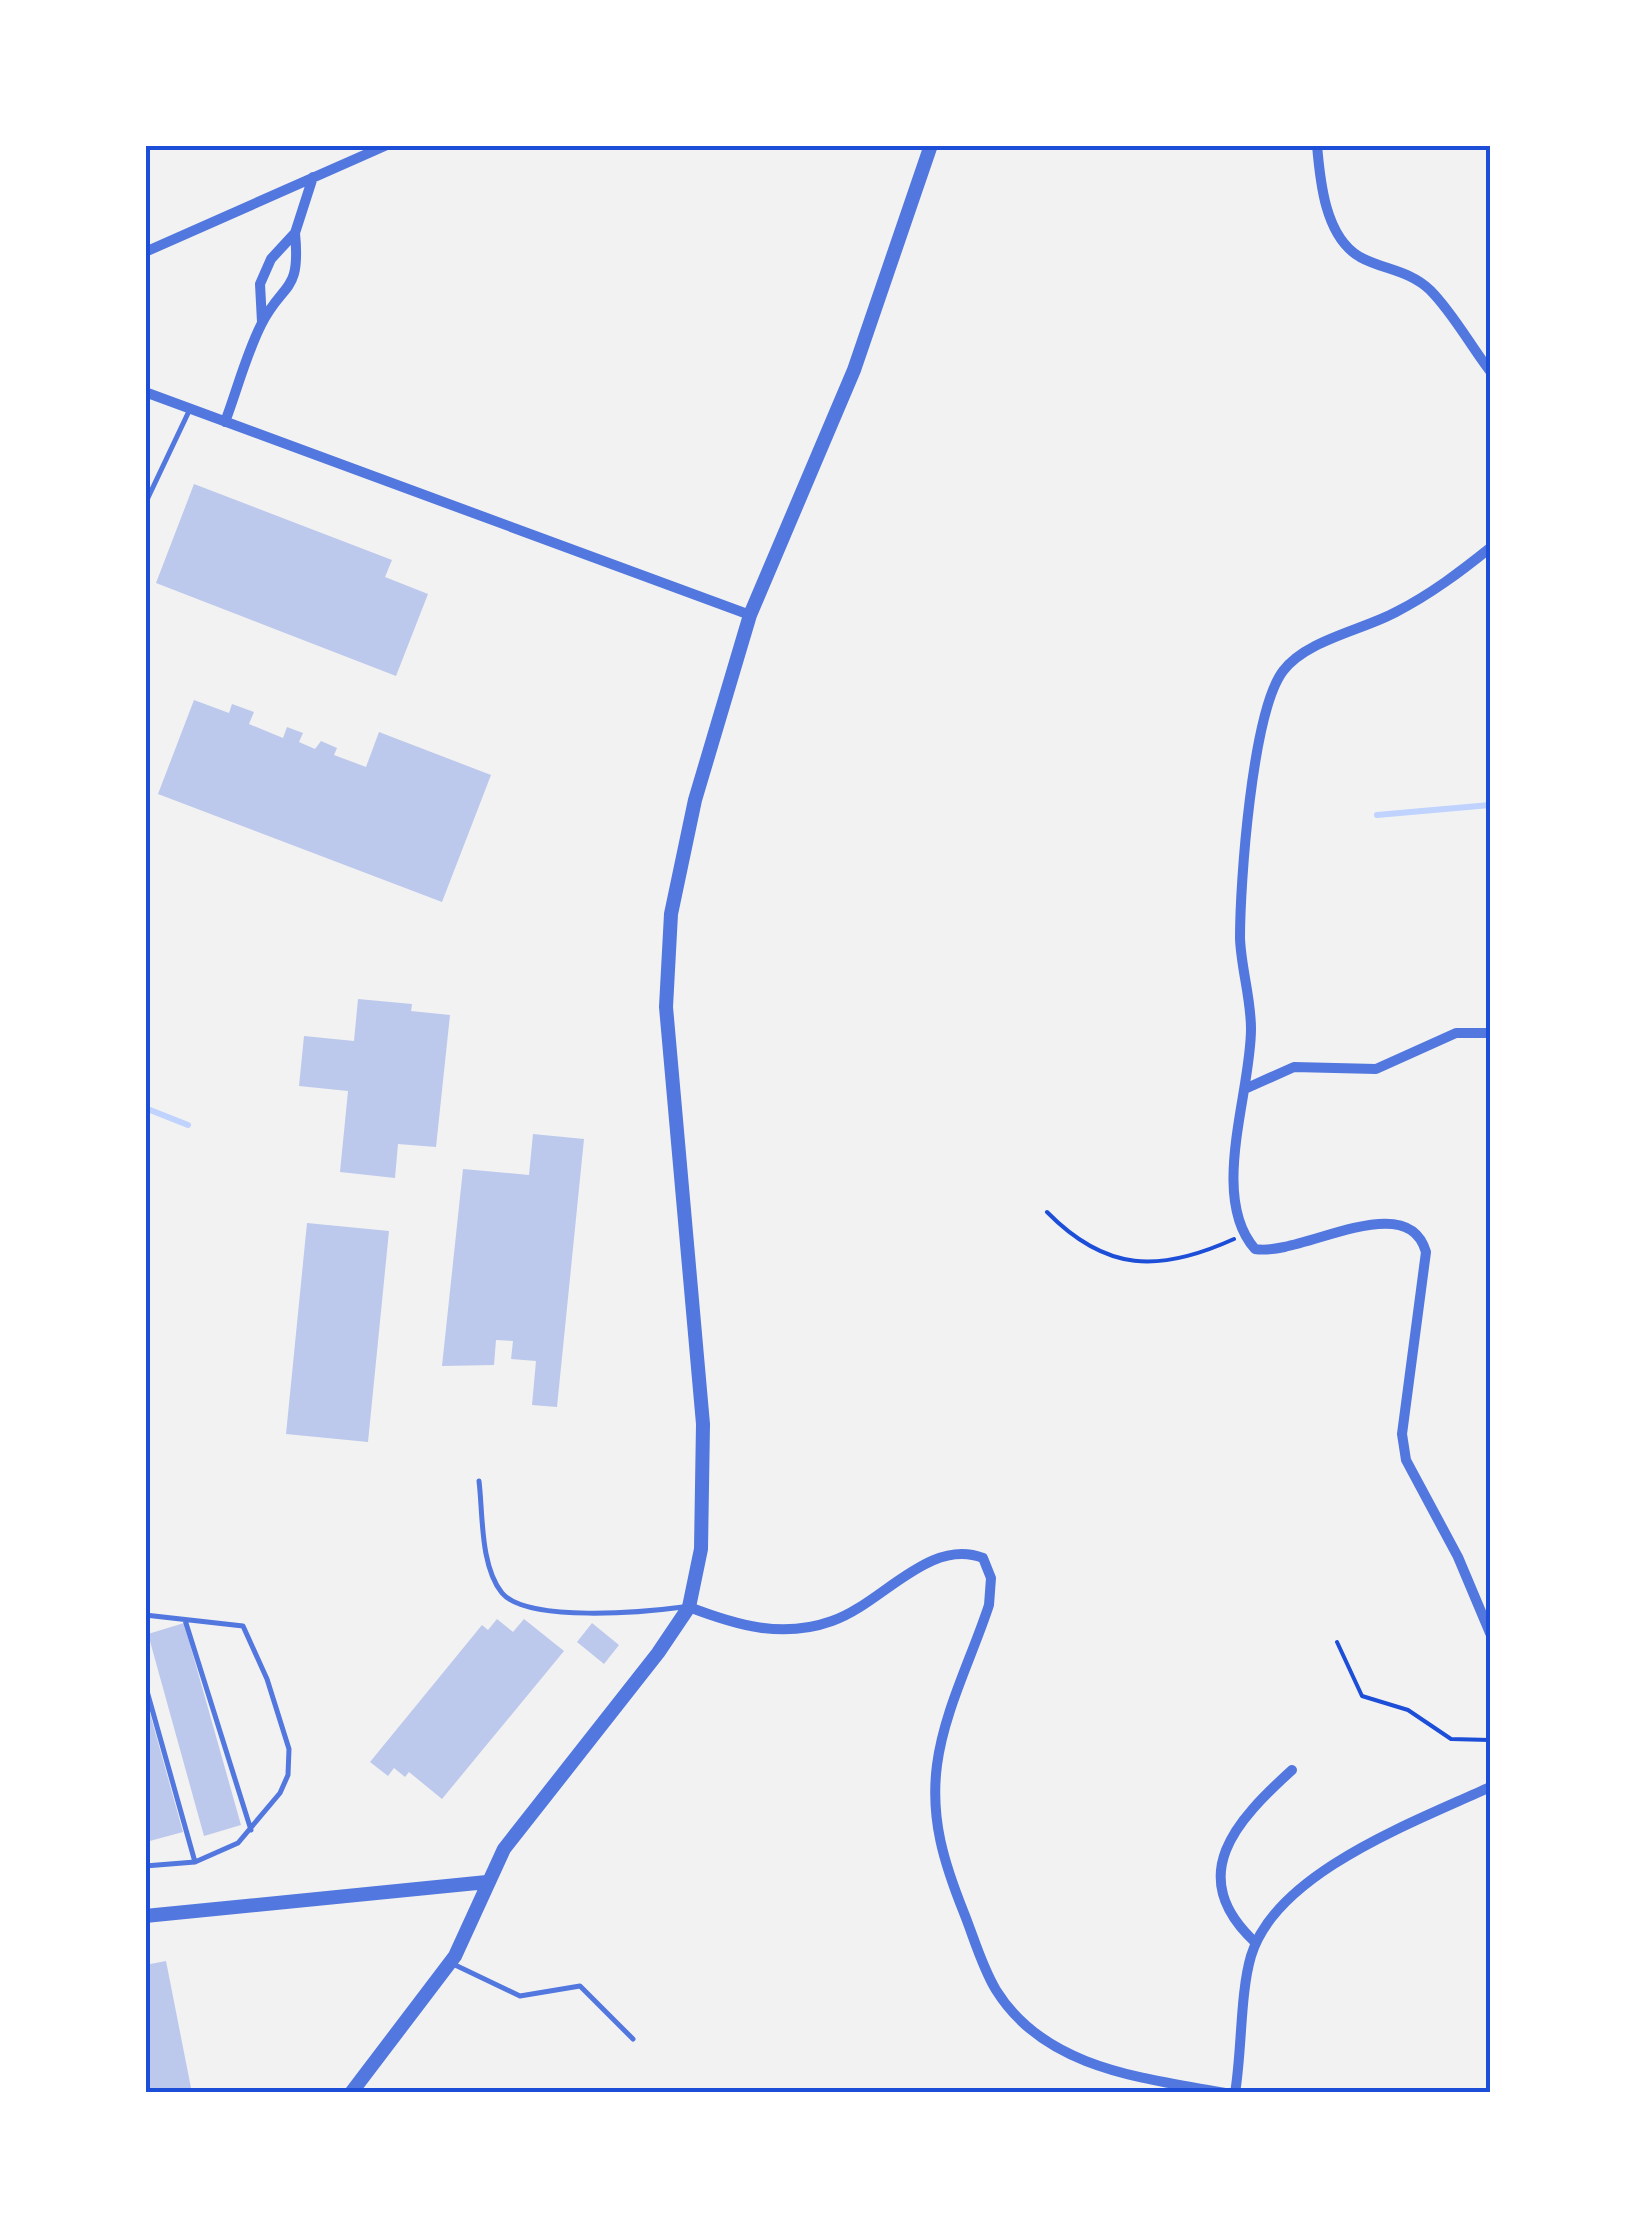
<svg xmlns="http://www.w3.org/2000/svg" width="1635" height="2238" font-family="'Fira Sans',sans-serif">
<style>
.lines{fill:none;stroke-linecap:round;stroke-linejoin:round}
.stream{stroke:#bfd3fe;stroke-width:6}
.building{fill:#bdc9ec}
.path{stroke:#1d4ed8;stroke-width:4}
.service{stroke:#5277de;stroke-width:5}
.minor{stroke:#5277de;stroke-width:10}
.tertiary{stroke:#5277de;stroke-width:14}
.neatline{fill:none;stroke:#1d4ed8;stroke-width:4}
</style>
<rect width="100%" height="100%" fill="#f2f2f2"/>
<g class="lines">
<path class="stream" d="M1377,815L1490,805
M145,1108L188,1125"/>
</g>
<path class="building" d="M194,484L392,560L385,577L428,594L396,676L156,583Z
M194,700L229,713L232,704L254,712L249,724L283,738L287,727L303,733L299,742L315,749L321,741L337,748L334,755L366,767L379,732L491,775L442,902L158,794Z
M358,999L412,1004L411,1011L450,1015L436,1147L398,1144L395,1178L340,1172L348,1091L299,1086L304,1036L354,1041Z
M533,1134L584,1139L557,1407L532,1405L536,1361L511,1359L513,1341L496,1340L494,1365L442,1366L463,1169L529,1175Z
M307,1223L389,1231L368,1442L286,1434Z
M497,1619L513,1632L524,1619L564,1651L442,1799L409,1772L405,1777L394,1768L388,1776L370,1762L482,1625L488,1630Z
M184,1623L241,1825L204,1836L148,1634Z
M592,1623L619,1645L604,1664L577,1642Z
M146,1699L183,1832L146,1842L145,1838Z
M166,1961L192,2093H145V1965Z"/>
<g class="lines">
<path class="path" d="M1047,1212C1106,1272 1159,1273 1234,1239
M1337,1642L1362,1696L1408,1710L1451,1739L1490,1740"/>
<path class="service" d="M145,504L190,409
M479,1481C483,1514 480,1566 502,1593C527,1623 646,1612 683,1607
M145,1615L243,1626L267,1679L289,1749L288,1775L280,1793L238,1843L195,1862L145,1866
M185,1620L251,1830
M145,1684L195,1862
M453,1964L520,1996L580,1986L633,2039"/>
<path class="minor" d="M1317,145C1320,181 1325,237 1360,257C1384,270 1409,270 1430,290C1453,313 1470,345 1490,371
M145,252L387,145
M262,322L260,284L271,259L295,233L313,177
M145,392L750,615
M225,422C237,390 246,355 261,325C283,281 301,295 295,233
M1490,548C1460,572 1431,594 1396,612C1363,630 1306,640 1283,671C1252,712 1240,883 1240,938C1241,968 1251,998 1251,1029C1251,1093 1209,1197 1255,1249C1301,1257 1407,1186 1426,1252L1402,1434L1406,1460L1458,1557L1490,1633
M1247,1088L1294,1067L1376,1069L1456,1033H1490
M689,1607C736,1625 782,1639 832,1621C882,1604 929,1537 983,1558L991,1578L989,1605C972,1657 944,1711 937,1765C930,1819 944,1863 964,1913C974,1938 982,1967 996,1990C1045,2069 1143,2078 1225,2093
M1256,1943C1183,1876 1237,1820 1292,1770
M1235,2093C1242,2052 1240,1993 1251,1956C1276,1872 1417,1821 1490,1787"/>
<path class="tertiary" d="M145,1916L487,1882
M351,2093L455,1956L504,1849L658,1653L689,1607L701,1549L703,1424L666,1007L671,914L695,800L750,615L854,370L931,145"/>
</g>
<rect width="1635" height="2238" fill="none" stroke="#ffffff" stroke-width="295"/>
<rect x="148" y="148" width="1340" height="1942" class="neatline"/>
</svg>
